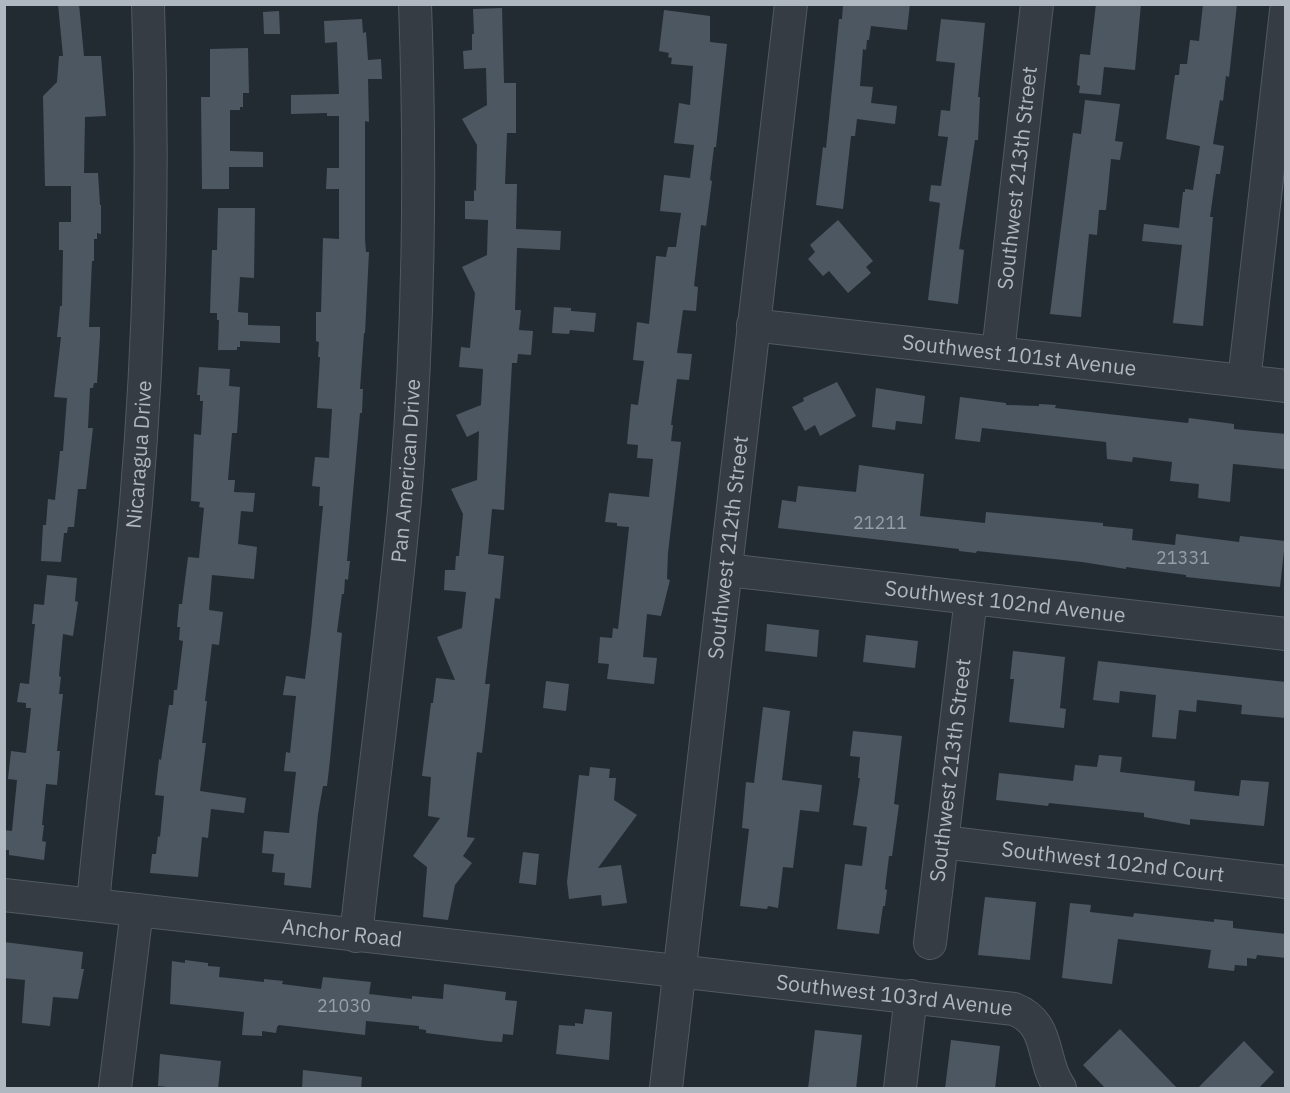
<svg xmlns="http://www.w3.org/2000/svg" width="1290" height="1093" font-family="'IBM Plex Sans',sans-serif">
<style>
.building{fill:#4d5761}
.lines{fill:none;stroke-linecap:round;stroke-linejoin:round}
.minor-casing{stroke:#525a61;stroke-width:34}
.minor{stroke:#353c43;stroke-width:32}
.labels{text-anchor:middle;stroke-width:5;stroke-linejoin:round;paint-order:stroke}
.number-label{font-size:18px;fill:#969fa8}
.street-label{font-size:21px;fill:#afb7c0;stroke:#1a2128}
</style>
<rect width="100%" height="100%" fill="#222b32"/>
<path class="building" d="M58,4H79L84,56H101L106,116L85,117L84,173H98L100,205H101V234L97,233V239H94V261H92L89,327H100V336L97,383H94L93,388H90L88,428H93L86,489H78L74,527H68L67,533H64L61,562L41,561L43,525H46L48,499L55,500L60,451H63L67,398L54,397L61,337H57L60,306H62L63,250H59V222H71V186H45L43,96L57,82L59,56H63Z
M843,4H910L907,30L871,26L869,40H867L866,50L863,49L860,86L873,87L871,103L897,106L895,124L857,119L855,136H851L843,209L816,205L823,147L826,148L839,19H842Z
M1096,4H1141L1135,70L1104,67L1101,95L1079,93L1080,86L1077,85L1080,54L1090,55Z
M1203,4H1237L1229,77L1226,76L1223,101L1220,100L1213,144L1224,146L1220,174H1216L1210,217H1213L1203,326L1173,323L1182,245L1142,241L1144,224L1179,228L1183,192H1185V189L1193,190L1200,146L1166,139L1175,75H1179L1180,64H1187L1190,40L1199,41Z
M502,8L504,83H516V133H507L505,184H517L516,229L561,231L560,250L517,248L515,310H521L519,330L533,331L531,355L518,354L517,363H512L504,510L492,509L488,554L504,556L500,599L495,598L485,684H490L482,753L477,752L467,837L475,838L463,856L472,863L455,885L448,920L423,917L427,867L413,856L440,818L428,816L431,777L422,776L431,703H433L436,678L455,680L437,637L462,628L466,592L444,590L445,570H455L456,556H459L463,514L451,489L477,480L479,431L467,437L456,415L481,405L483,369L459,367L461,347L470,348L475,293L462,267L487,255L488,220L465,219V201H474V190L476,191L477,145L462,119L487,105L486,68L464,69L463,51L472,50V34H474L473,9Z
M664,10L710,16V42L727,44L716,147H714L710,180L712,181L706,226L701,225L694,286L698,287L696,311L683,310L677,353L692,354L689,380L677,379L671,425H673L671,441L681,442L668,553L667,579L670,580L661,616L647,614L643,657L657,658L654,684L607,679L609,664L598,663L600,637L612,638L613,628L618,629L629,527L617,526V523L605,522L609,493L649,497L653,459L637,458L638,445L627,444L631,404L638,405L644,361L633,360L637,322L649,324L656,256L666,257L668,247H676L681,213L660,211L664,175L690,178L694,145L674,143L679,103L690,105L693,66L671,64L672,58L668,57L669,53L659,51Z
M279,11L280,34H264L263,12Z
M362,19L363,33L366,32L368,60L381,59L382,79H368L369,122L365,121V239L366,252H369L365,333H364L360,389H363L362,413H360L347,561H350L349,570L348,580L345,579L344,594H342L337,632L342,633L330,760L327,786H323L318,814L311,888L284,885L285,873L272,872L274,854L262,853L264,831L289,833L296,772L284,771L286,752L290,753L296,696L283,695L286,676L305,679L311,631L323,506H319L320,487L312,486L315,457L329,458L332,409L317,408L320,357H318L319,342L316,341V312H321L323,238L339,239V189H326L327,168H339V116H327V113L291,114V95L339,94L337,42L325,43L324,21Z
M941,19L985,23L978,97H980L978,140H975L959,249L964,250L958,304L928,300L940,203L929,201L931,185L941,186L948,137L938,136L941,110L950,111L955,63L936,61Z
M248,48L249,93H243V107H240V110H230V151L263,152V167H229V189H202L201,97H210V49Z
M1085,100L1120,104L1115,141L1123,142L1120,160L1111,159L1106,210H1099L1097,235L1089,234L1081,317L1050,314L1073,133L1081,134Z
M218,208H255L254,278L240,277L238,312L248,313V325L280,326V343L240,341V347H237V350H218L219,320H217V313H210L212,250H217Z
M838,220L873,261L866,267L871,273L848,293L829,271L823,276L808,259L815,252L810,245Z
M554,307L571,308V311L596,313L594,332L570,330L569,334L552,333Z
M199,367L230,369L229,386L240,387L237,433H232L228,480H235L234,492L255,493L253,512L241,511L238,544L257,547L254,579L212,575L209,610L223,612L219,645L212,644L205,701H207L202,743H206L200,791L246,798L244,813L211,809L208,838L202,837L198,877L150,873L152,854H156L158,836L160,837L164,796L155,795L159,759L161,760L169,705H173L174,690H177L183,641L179,640L180,627H177L179,604H182L188,557L199,558L204,508L199,507L200,502L191,501L194,434L201,435L203,401H200V395H197Z
M837,382L856,416L820,436L815,425L805,431L792,407L804,401L803,398Z
M876,388L925,396L922,424L896,421L895,430L872,427Z
M960,397L1006,403V405L1039,406V404L1056,405L1055,408L1188,423L1189,418L1234,424V429L1286,434L1284,469L1233,464L1230,502L1198,498L1199,484L1170,481L1172,462L1133,457L1132,462L1107,459L1106,442L982,428L980,442L955,439Z
M859,465L924,474L920,516L985,523L986,512L1103,523V526L1133,529L1132,540L1175,545L1176,534L1239,542L1240,536L1285,541L1280,587L1186,577V575L1126,567V569L1082,562L977,551L976,553L959,551V549L778,528L782,500L796,502L798,486L856,492Z
M47,575L77,578L75,601L78,602L73,636L63,634L59,676L61,677L59,694H63L57,751H60L57,785L46,784L42,825H44L42,841L46,842L44,860L9,855V850H4V830L12,831L17,780L8,779L11,751L26,753L31,708H26V703L17,702L20,683L29,684L35,624H32L34,604L44,605Z
M767,624L819,630L817,657L765,651Z
M866,635L918,641L915,668L863,662Z
M1013,651L1065,657L1060,708L1066,709L1064,728L1009,722L1014,679H1010Z
M1098,661L1286,682V718L1241,714L1242,705L1197,700L1196,712L1179,710L1176,739L1152,737L1156,695L1120,691L1119,703L1093,700Z
M546,681L569,684L566,711L543,708Z
M763,707L790,711L782,780L822,785L819,812L800,810L793,868L783,867L778,908L768,906L767,909L740,906L749,829L742,828L746,782L754,783Z
M853,731L902,736L894,804L899,805L892,856H889L885,889L887,890L885,906H883L879,934L837,929L845,864L862,866L867,827L853,825L860,778H858L860,757L850,756Z
M1099,755L1122,757L1120,772L1195,781L1194,791L1239,796L1241,780L1269,782L1264,826L1190,819V825L1144,817V813L1049,803L1048,806L996,800L999,773L1073,781L1075,765L1097,767Z
M590,767L610,769L609,778H616L614,800L637,815L598,868L621,865L627,903L602,906L601,895L569,899L567,882L579,775L589,776Z
M523,852L539,854L536,885L519,883Z
M985,897L1036,902L1030,960L978,955Z
M1070,903L1091,905L1090,912L1133,917L1134,913L1214,922V919L1233,921V928L1286,934V958L1257,955L1256,959L1247,958V966L1235,965L1234,971L1208,968L1211,950L1118,939L1112,984L1062,978Z
M4,942L83,952L81,969H84L78,999L53,997L50,1026L22,1023L25,980L4,978Z
M185,960L208,963V966L220,967L219,977L264,982V979L283,981L282,984L321,989L323,977L371,982L369,994L412,999V996L443,999L444,984L506,992L505,1000L517,1001L513,1035L503,1034L502,1042L488,1041L426,1033V1030L419,1029V1026L366,1021L365,1035L279,1025L277,1027L276,1033L262,1031V1036L242,1035L244,1012L170,1004L172,961L185,963Z
M585,1009L612,1012L609,1060L556,1054L559,1025L575,1026V1023L583,1024Z
M1120,1029L1178,1089H1106L1083,1065Z
M815,1030L862,1035L856,1089H808Z
M951,1040L1000,1046L995,1089H945Z
M1244,1041L1274,1072L1258,1089H1197Z
M160,1054L221,1061L218,1089H167V1087L158,1086Z
M303,1070L362,1077L361,1089H302Z"/>
<g class="lines">
<g class="minor-casing">
<g id="minor">
<path id="s1" d="M753,325L1286,386"/>
<path id="s2" d="M998,353L1037,4"/>
<path d="M1244,381L1286,11"/>
<path id="s3" d="M727,570L1286,634"/>
<path id="s4" d="M942,842L1286,882"/>
<path id="s5" d="M4,895L1014,1009C1052,1024 1040,1060 1060,1088"/>
<path id="s6" d="M93,904C105,770 124,637 136,503C150,337 154,171 148,4"/>
<path id="s7" d="M356,936C372,786 393,638 406,488C419,327 421,166 415,4"/>
<path id="s8" d="M930,943L971,598"/>
<path d="M115,1088L137,910"/>
<path id="s9" d="M666,1088L791,4"/>
<path d="M900,1088L911,996"/>
</g>
</g>
<use href="#minor" class="minor"/>
</g>
<g class="labels">
<g class="number-label">
<text x="880" y="529">21211</text>
<text x="1183" y="564">21331</text>
<text x="344" y="1012">21030</text>
</g>
<g class="street-label">
<text dy="7" stroke="none"><textPath href="#s2" startOffset="176">Southwest 213th Street</textPath></text>
<text dy="7" stroke="none"><textPath href="#s1" startOffset="268">Southwest 101st Avenue</textPath></text>
<text dy="7" stroke="none"><textPath href="#s6" startOffset="452">Nicaragua Drive</textPath></text>
<text dy="7" stroke="none"><textPath href="#s7" startOffset="468">Pan American Drive</textPath></text>
<text dy="7" stroke="none"><textPath href="#s9" startOffset="544">Southwest 212th Street</textPath></text>
<text dy="7" stroke="none"><textPath href="#s3" startOffset="280">Southwest 102nd Avenue</textPath></text>
<text dy="7" stroke="none"><textPath href="#s8" startOffset="174">Southwest 213th Street</textPath></text>
<text dy="7" stroke="none"><textPath href="#s4" startOffset="172">Southwest 102nd Court</textPath></text>
<text dy="7" stroke="none"><textPath href="#s5" startOffset="340">Anchor Road</textPath></text>
<text dy="7" stroke="none"><textPath href="#s5" startOffset="896">Southwest 103rd Avenue</textPath></text>
</g>
</g>
<rect width="1290" height="1093" fill="none" stroke="#afb7c0" stroke-width="12"/>
</svg>
